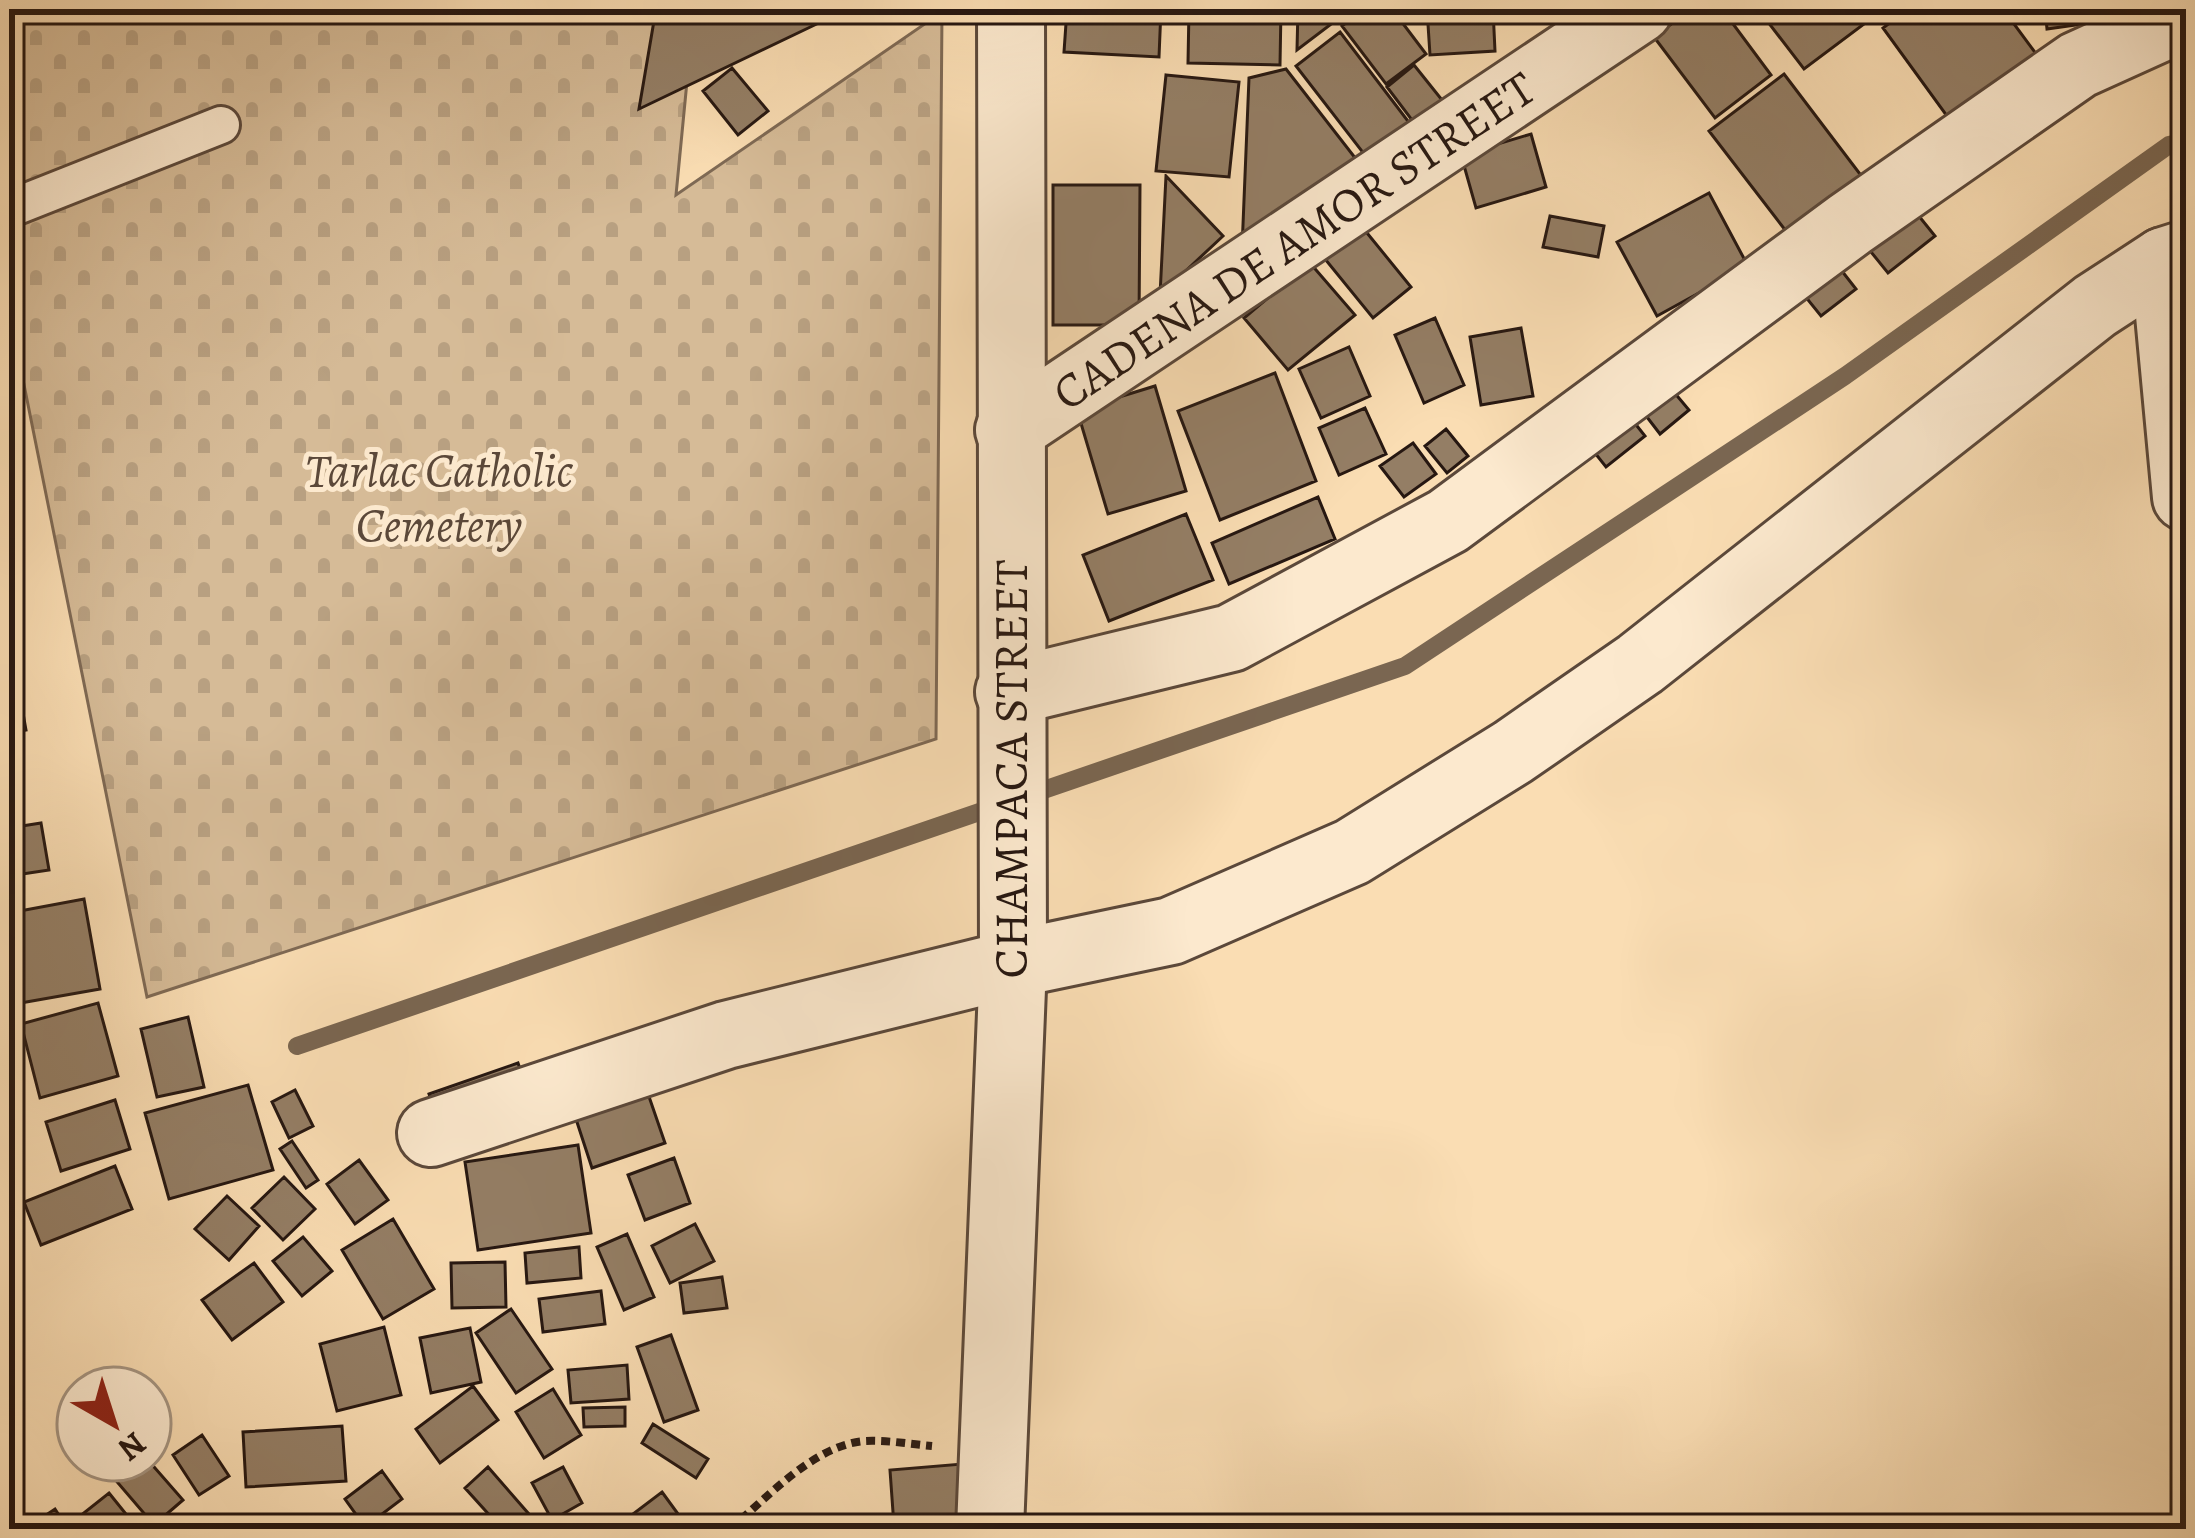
<svg xmlns="http://www.w3.org/2000/svg" width="2195" height="1538" font-family="Alegreya,serif">
<style>
.cemetery{fill:url(#cemetery-stones);stroke:#7e6954;stroke-width:3}
.lines{fill:none;stroke-linecap:round;stroke-linejoin:round}
.stream{stroke:#7a6651;stroke-width:18}
.building{fill:#947e65;stroke:#261711;stroke-width:3}
.service-casing{stroke:#5b483a;stroke-width:42}
.minor-casing{stroke:#5b483a;stroke-width:72}
.path{stroke:#261711;stroke-width:8;stroke-dasharray:9 6;stroke-linecap:butt}
.service{stroke:#fce9ce;stroke-width:36}
.minor{stroke:#fce9ce;stroke-width:66}
.labels{text-anchor:middle;stroke-width:10;stroke-linejoin:round;paint-order:stroke}
.street-label{font-size:48px;fill:#261711;stroke:#fce9ce}
.park-label{font-size:48px;font-style:italic;fill:#5b4839;stroke:#fce9ce}
</style>
<defs>
<pattern id="cemetery-stones" width="16" height="16" patternUnits="userSpaceOnUse" patternTransform="scale(3)"><rect width="16" height="16" fill="#d6bb97"/><path d="M2 7V4a2 2 0 0 1 4 0v3zM10 15v-3a2 2 0 0 1 4 0v3z" fill="#b8a081"/></pattern>
</defs>
<rect width="100%" height="100%" fill="#faddb3"/>
<filter id="stains"><feTurbulence type="fractalNoise" baseFrequency=".00167" numOctaves="4"/><feColorMatrix values="0 0 0 0 .2 0 0 0 0 .09 0 0 0 0 .02 0 0 0 .5 -.17"/></filter>
<radialGradient id="worn" r=".72"><stop offset=".6" stop-color="#630" stop-opacity="0"/><stop offset="1" stop-color="#630" stop-opacity=".3"/></radialGradient>
<path class="cemetery" d="M9,9H694L676,195L942,12L936,739L147,997L9,310Z"/>
<g class="lines">
<path class="stream" d="M297,1046L1405,666L1845,376L2169,145L2186,141"/>
</g>
<path class="building" d="M656,9H848L639,109Z
M1067,9H1161L1159,57L1064,52Z
M1189,9H1281L1280,65L1188,63Z
M1298,9H1351L1297,50Z
M1364,9H1392L1426,54L1386,84L1342,26Z
M1427,9H1493L1495,51L1430,55Z
M1691,9H1722L1771,75L1715,118L1654,37Z
M1758,9H1865L1872,18L1804,69Z
M1908,9H2003L2048,70L1960,134L1883,28Z
M2045,9H2103L2104,21L2047,29Z
M1340,32L1414,129L1371,163L1296,66Z
M1414,65L1450,110L1421,132L1387,87Z
M732,68L768,111L738,135L703,91Z
M1286,69L1356,159L1242,249L1249,78Z
M1784,74L1863,178L1789,235L1709,131Z
M1166,75L1239,82L1229,177L1156,171Z
M1531,134L1546,187L1476,208L1461,155Z
M1166,176L1223,236L1160,295Z
M1053,185H1140L1139,325H1053Z
M1709,193L1748,266L1657,316L1617,242Z
M1910,205L1935,236L1888,273L1863,242Z
M1550,216L1604,226L1598,257L1543,247Z
M1363,228L1411,287L1373,318L1325,259Z
M1831,257L1856,289L1821,316L1796,285Z
M1310,263L1355,315L1288,370L1244,318Z
M1435,318L1464,385L1424,403L1395,335Z
M1521,328L1533,396L1481,405L1470,337Z
M1349,347L1370,396L1321,418L1299,369Z
M1275,373L1316,481L1220,520L1178,411Z
M1668,385L1689,410L1660,434L1640,408Z
M1155,386L1186,491L1108,514L1077,410Z
M1365,408L1386,454L1339,475L1319,428Z
M1626,412L1645,436L1606,467L1587,443Z
M1446,429L1468,456L1447,473L1425,446Z
M1413,443L1436,474L1404,497L1380,466Z
M9,493L20,551L9,553Z
M1318,497L1335,539L1229,584L1212,543Z
M1186,514L1213,580L1109,621L1083,555Z
M18,685L26,730L9,733V686Z
M41,823L49,870L9,876V828Z
M84,899L100,989L15,1004L9,967V913Z
M98,1003L118,1076L40,1098L21,1024Z
M188,1017L204,1087L157,1097L141,1029Z
M518,1063L530,1097L440,1128L429,1094Z
M248,1085L273,1170L169,1199L145,1113Z
M645,1085L665,1143L592,1168L573,1110Z
M295,1090L313,1126L289,1138L272,1102Z
M115,1100L130,1149L61,1171L46,1122Z
M292,1141L318,1180L306,1188L280,1149Z
M578,1145L591,1233L478,1250L465,1162Z
M674,1158L690,1203L645,1220L628,1175Z
M359,1160L388,1200L355,1224L327,1184Z
M115,1166L132,1209L41,1245L24,1202Z
M284,1177L315,1209L283,1240L252,1208Z
M227,1196L259,1226L229,1260L195,1229Z
M393,1219L434,1289L383,1319L342,1250Z
M695,1224L714,1261L670,1283L652,1246Z
M627,1234L654,1297L624,1310L597,1247Z
M303,1237L332,1271L302,1296L273,1261Z
M579,1247L581,1278L527,1283L525,1253Z
M505,1262L506,1307L452,1308L451,1263Z
M254,1263L283,1302L232,1340L202,1300Z
M722,1277L727,1308L684,1313L680,1283Z
M601,1291L605,1324L543,1332L539,1299Z
M511,1309L552,1369L516,1393L476,1333Z
M384,1327L401,1395L337,1411L320,1344Z
M470,1328L481,1382L431,1393L420,1338Z
M671,1335L698,1410L664,1422L637,1347Z
M627,1365L629,1399L571,1403L568,1370Z
M473,1386L498,1420L440,1463L416,1429Z
M553,1389L581,1435L544,1458L516,1412Z
M625,1407V1426L584,1427L583,1408Z
M653,1424L708,1459L696,1478L642,1443Z
M342,1426L346,1481L246,1487L243,1432Z
M202,1435L229,1476L199,1495L173,1455Z
M130,1460H148L183,1500L154,1525L112,1476Z
M962,1464L967,1520L894,1526L890,1470Z
M488,1467L528,1513L511,1529H502L465,1488Z
M563,1467L582,1503L552,1520L532,1483Z
M382,1471L402,1499L365,1527L345,1499Z
M662,1492L689,1529H638L629,1517Z
M109,1493L138,1529H82L75,1520Z
M55,1509L68,1529H25Z
M483,1516L489,1529H459Z
M399,1517L408,1529H382Z
M885,1519L886,1529H845V1523Z"/>
<g class="lines">
<g class="service-casing">
<path id="service" d="M9,209L221,125"/>
</g>
<g class="minor-casing">
<g id="minor">
<path d="M2164,261L2186,497"/>
<path id="s1" d="M1009,430L1639,9"/>
<path d="M1009,692L1231,638L1448,521L1850,224L2078,65L2186,16"/>
<path d="M431,1133L726,1035L1013,964L1171,931L1352,852L1513,752L1640,664L2095,306L2164,261L2186,254"/>
<path d="M990,1529L1013,964L1011,9"/>
</g>
</g>
<path class="path" d="M730,1529C767,1498 814,1445 865,1441C887,1440 910,1444 932,1446"/>
<use href="#service" class="service"/>
<use href="#minor" class="minor"/>
</g>
<g class="labels">
<g class="street-label">
<text dy="17" stroke="none"><textPath href="#s1" startOffset="342">CADENA DE AMOR STREET</textPath></text>
<text transform="translate(1010 769) rotate(-90)" y="17">CHAMPACA STREET</text>
</g>
<g class="park-label">
<text x="439" y="486">Tarlac Catholic<tspan x="439" dy="55">Cemetery</tspan></text>
</g>
</g>
<rect width="2195" height="1538" fill="none" stroke="#faddb3" stroke-width="48"/>
<rect x="12" y="12" width="2171" height="1514" fill="none" stroke="#261711" stroke-width="6"/>
<rect x="24" y="24" width="2147" height="1490" fill="none" stroke="#261711" stroke-width="3"/>
<g transform="translate(114 1424) rotate(141)"><circle r="57" fill="#fce9ce" stroke="#a69582" stroke-width="3"/>
<path d="M0-9L21 45L0 30L-21 45Z" fill="#8f2418"/>
<text y="-18" font-size="33" font-weight="bold" text-anchor="middle" fill="#261711">N</text>
</g>
<rect width="100%" height="100%" filter="url(#stains)"/>
<rect width="100%" height="100%" fill="url(#worn)"/>
</svg>
